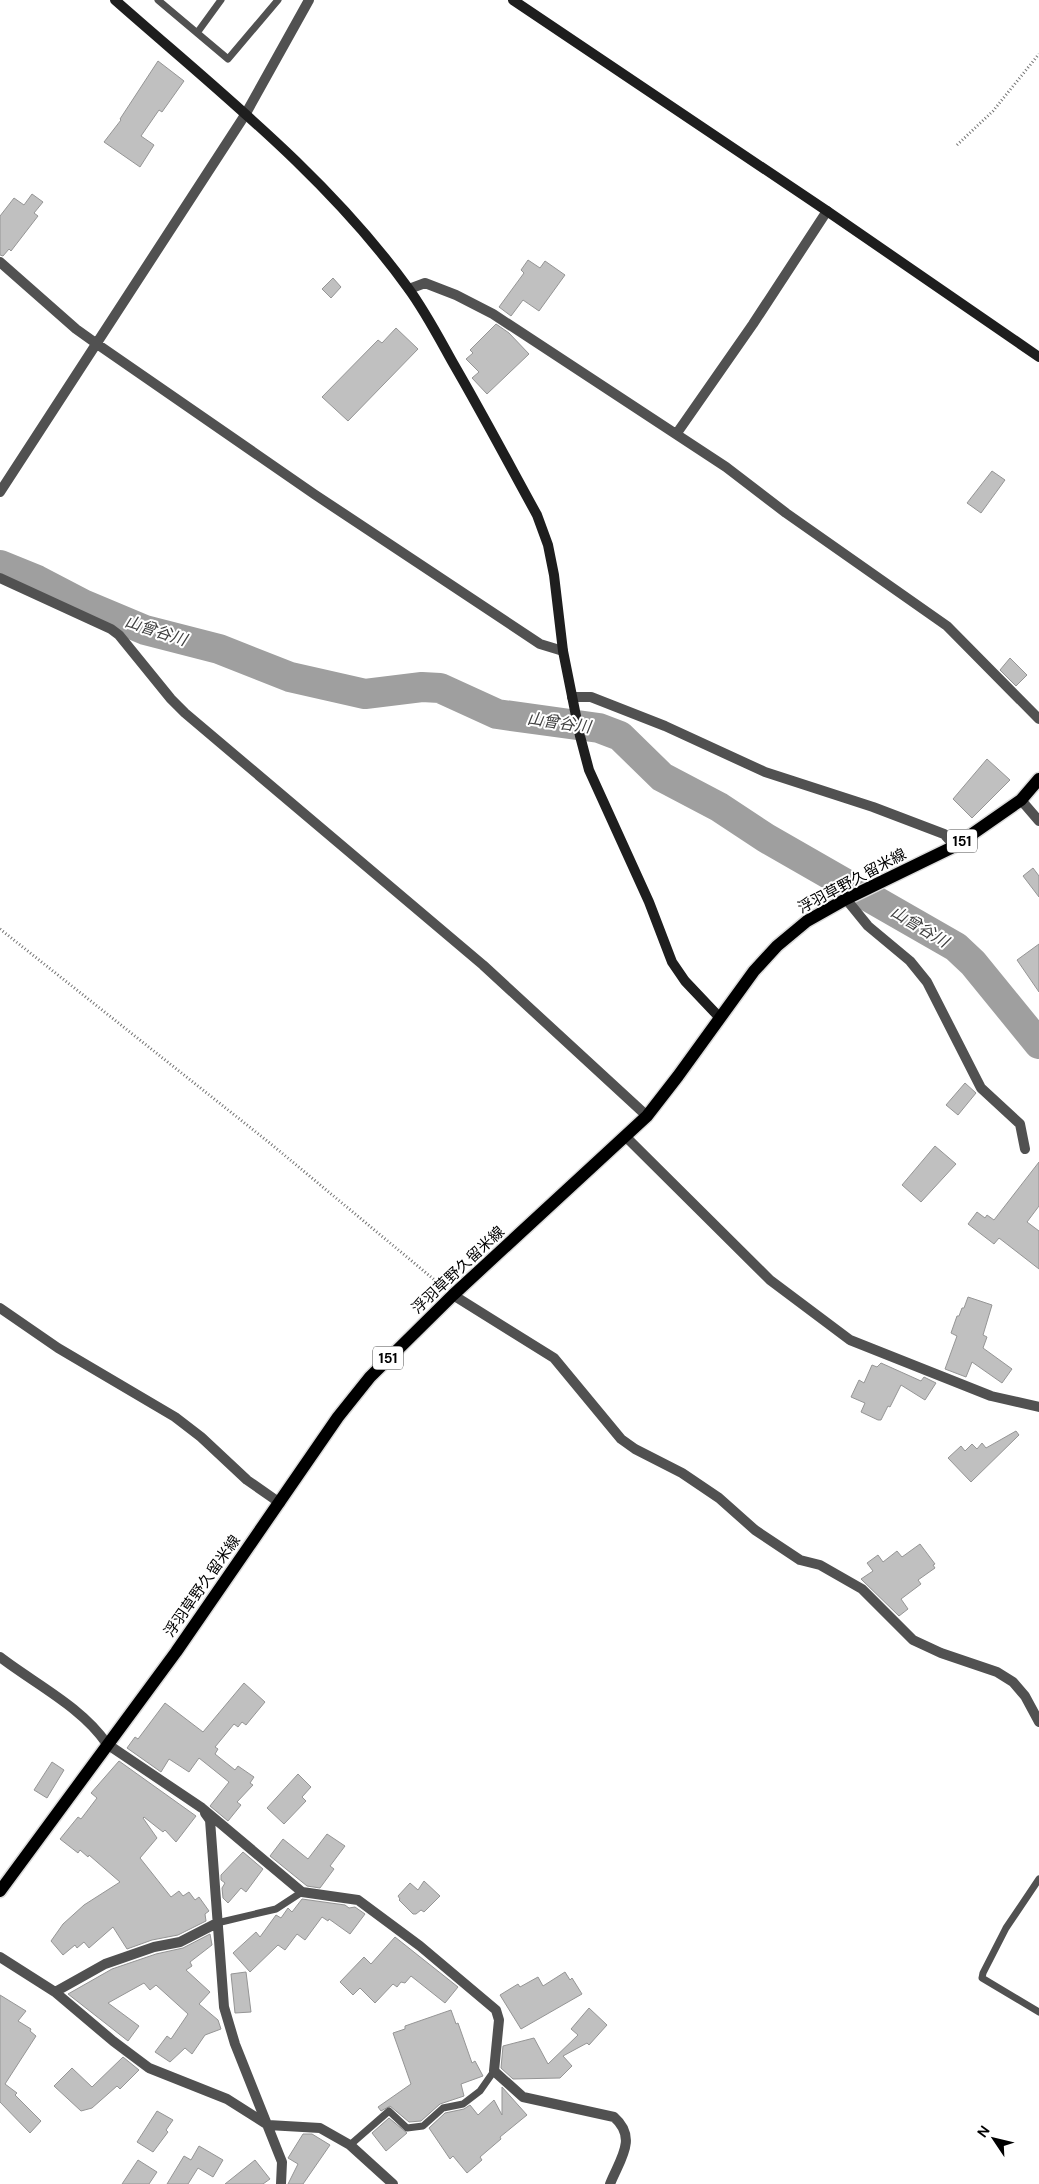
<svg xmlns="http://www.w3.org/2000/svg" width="1039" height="2184" font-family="'DM Sans','Noto Sans JP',sans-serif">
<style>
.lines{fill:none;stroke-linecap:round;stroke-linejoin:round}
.river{stroke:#9f9f9f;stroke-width:30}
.building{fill:#c0c0c0;stroke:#959595}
.primary-casing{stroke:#dbdbdb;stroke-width:15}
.path{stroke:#737373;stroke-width:3;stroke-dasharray:1 2.5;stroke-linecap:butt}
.lane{stroke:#515151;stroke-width:7}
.street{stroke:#515151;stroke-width:10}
.secondary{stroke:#1e1e1e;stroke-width:10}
.primary{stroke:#000;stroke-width:12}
.labels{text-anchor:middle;stroke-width:4;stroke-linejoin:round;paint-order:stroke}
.shield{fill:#fff;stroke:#4c4c4c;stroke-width:1}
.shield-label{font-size:14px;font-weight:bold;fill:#000}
.street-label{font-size:15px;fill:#000;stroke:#fff}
.water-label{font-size:16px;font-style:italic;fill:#404040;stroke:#fff}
</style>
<rect width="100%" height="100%" fill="#fff"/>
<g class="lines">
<path class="river" d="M0,565L37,580L83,604L145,630L219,649L290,677L365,694L422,687L440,688L497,714L599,728L620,736L662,777L719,807L766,838L956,947L973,963L1039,1044"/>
</g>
<path class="building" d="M158,61L184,81L162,112L159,110L141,136L154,145L140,167L104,142L121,120L120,119Z
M32,194L43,202L34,213L38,216L11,251L9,249L3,256L0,255V216L14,198L24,205Z
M528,260L540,268L545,261L565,275L539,311L523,300L511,316L499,307L524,273L521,270Z
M333,278L341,287L331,298L322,289Z
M496,324L509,333L529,354L487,394L472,378L479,372L466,359L473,353L470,350Z
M396,328L418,349L348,421L322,397L378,340L382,343Z
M992,471L1005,480L981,513L967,503Z
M1010,658L1027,675L1016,686L1000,670Z
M987,759L1010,780L972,818L953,799Z
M1033,868L1039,876V897L1023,876Z
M1039,944V992L1017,960Z
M965,1083L976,1093L958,1115L946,1105Z
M935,1146L956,1164L921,1202L902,1185Z
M1039,1162V1206L1027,1222L1039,1231V1269L999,1238L994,1244L968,1224L977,1212L985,1218L987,1215L994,1220Z
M968,1297L992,1305L983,1335L987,1337L983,1348L1012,1369L1002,1383L972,1362L966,1377L945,1369L957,1336L951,1333L957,1316H959L962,1308H964Z
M881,1363L921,1381L924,1377L936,1383L925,1400L901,1385L890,1407L888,1406L881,1420H878L861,1412L865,1403L851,1397L859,1380L864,1383L872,1365L877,1367Z
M1016,1431L1019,1435L971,1482L948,1458L961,1446L965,1451L972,1444L977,1449L982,1443L986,1448Z
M920,1544L935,1564L933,1565L935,1568L918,1580L921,1584L901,1599L908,1609L899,1616L861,1579L873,1571L867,1563L878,1555L883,1562L897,1551L902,1557Z
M244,1683L265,1702L246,1725L242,1722L238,1727L234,1724L215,1747L218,1749L215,1754L235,1770L238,1766L254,1777L250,1783L253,1785L237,1802L241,1805L228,1821L210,1806L229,1782L199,1758L189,1772L169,1759L161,1772L127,1748L135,1737L138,1739L165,1703L203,1732Z
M119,1761L196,1816L176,1842L165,1830L163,1832L144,1817L143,1818L157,1838L140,1858L171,1897L179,1891L183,1896L189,1892L195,1900L199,1897L209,1911L205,1914L206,1921L178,1935L152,1940L127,1949L113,1927L89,1948L84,1942L77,1948L75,1945L63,1955L51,1941L63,1924L84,1905L120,1882L89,1855L88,1857L80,1850L78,1853L60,1839L78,1817L81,1819L97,1798L91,1793Z
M52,1762L64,1770L47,1798L34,1790Z
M298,1774L311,1787L302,1797L306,1801L284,1824L267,1808Z
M327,1834L345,1846L330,1866L334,1869L320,1888L307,1886L270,1856L283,1839L308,1859Z
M243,1852L263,1869L246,1892L241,1888L228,1903L223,1898L222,1888L225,1883L221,1880V1875Z
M424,1881L440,1896L424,1912L421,1910L416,1914H413L399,1900L400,1899L398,1896L410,1883L418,1890Z
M302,1899L345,1905L349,1908L355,1907L365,1914L350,1934L329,1919L328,1921L322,1917L305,1940L297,1934L285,1950L278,1945L250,1972L233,1953L256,1932L260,1937L276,1915L281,1918L288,1908L292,1912Z
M210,1934L212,1945L190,1962L192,1966L186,1970L210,1992L199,2004L218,2020L221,2029L205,2035L192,2054L185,2048L170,2062L155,2052L167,2036L171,2039L188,2014L156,1985L150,1990L144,1983L108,2003L139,2026L128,2041L68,1994L112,1969L156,1954L183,1948Z
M395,1937L458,1987L445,2003L411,1976L405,1983L401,1982L397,1987L393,1984L375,2003L360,1988L353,1995L340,1982L364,1957L371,1964Z
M246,1972L251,2012L235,2013L231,1974Z
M565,1972L570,1980L572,1978L582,1994L521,2029L500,1995L518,1984L520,1987L538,1977L543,1986Z
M0,1995L26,2011L18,2021L31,2029L30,2031L36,2036L5,2084L17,2093L15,2095L41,2121L30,2133L0,2102Z
M589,2008L607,2025L589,2045L587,2043L563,2056L572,2066L560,2078L513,2079L501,2068L503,2046L534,2038L548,2064L578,2035L571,2029Z
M451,2010L456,2024L458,2023L472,2063L475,2061L483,2076L461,2084L464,2096L440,2104L421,2121L409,2122L390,2106L381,2111L378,2107L411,2084L393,2033L405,2029V2026Z
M123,2057L139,2070L120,2089L117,2086L92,2108L81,2111L54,2086L72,2068L92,2087Z
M502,2087L527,2115L500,2137L501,2139L480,2157L482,2160L467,2173L453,2156L450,2159L429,2128L445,2113L464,2109L470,2105L478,2115L494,2100L502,2115Z
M157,2111L173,2120L166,2130L168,2132L153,2152L137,2142Z
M389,2118L407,2133L386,2151L372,2133Z
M303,2134H312L330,2145L303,2184H288L298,2164L288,2158Z
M199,2146L223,2160L213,2177L198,2168L188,2184H167L184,2156L191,2160Z
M138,2160L157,2172L149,2184H122Z
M255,2160L270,2179L263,2184H225Z"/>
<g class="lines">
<g class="primary-casing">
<path id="primary" d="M0,1891L176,1652L338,1417L370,1377L453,1295L647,1116L678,1076L754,971L777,946L807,921L846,899L955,846L1021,800L1039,779"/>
</g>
<path class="path" d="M957,145L993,111L1039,54
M0,929L271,1144L443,1287"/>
<path class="lane" d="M158,0L228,59L278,0
M197,33L221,0
M1039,1879L1006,1928L983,1973L982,1978L1039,2012
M217,1923L276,1909L302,1892
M350,2145L389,2111L407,2128L423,2126L443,2108L463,2104L480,2091L494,2071"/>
<path class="street" d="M0,262L76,329L97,344L314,494L540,644L563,651
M409,289L425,283L456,295L493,314L726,467L786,513L947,626L1039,719
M677,433L753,324L827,211
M0,492L245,115L309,0
M0,578L111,629L119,635L171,699L185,713L483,965L647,1116
M572,697H591L665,726L765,772L873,807L944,834L955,846
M1021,800L1039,821
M846,899L868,926L910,961L927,982L981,1088L1020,1124L1025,1149
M626,1137L770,1280L850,1340L991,1396L1039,1407
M453,1295L554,1358L621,1439L635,1449L682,1473L719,1498L755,1530L800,1560L820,1565L862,1589L913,1640L941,1653L997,1672L1013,1682L1025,1696L1039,1722
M0,1308L58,1348L175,1417L201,1437L247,1480L280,1503
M0,1657C35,1684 82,1707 107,1744L202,1808L302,1892L358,1900L420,1946L496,2010L499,2020L494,2071L523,2097L614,2117C638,2138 620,2159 610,2184
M205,1813L210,1820L224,2007L235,2044L282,2162L281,2184
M0,1957L55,1992L113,2041L149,2068L227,2099L268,2125L320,2128L350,2145L393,2184
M55,1992L105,1964L154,1947L180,1942L217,1923"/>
<path class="secondary" d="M115,0C217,90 328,177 408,288C425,311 439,338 453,363C482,413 509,464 537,515L548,545L554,575L563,651L580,736L589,770L649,902L672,962L685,981L720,1018
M513,0L827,211L1039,357"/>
<use href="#primary" class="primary"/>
</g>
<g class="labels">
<g class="shield">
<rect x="947" y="829.5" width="30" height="23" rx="4"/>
<rect x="373" y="1346.5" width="30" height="23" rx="4"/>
</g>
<g class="shield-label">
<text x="962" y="846">151</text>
<text x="388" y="1363">151</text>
</g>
<g class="street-label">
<text transform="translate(852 881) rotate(-28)" y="5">浮羽草野久留米線</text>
<text transform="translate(458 1270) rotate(-43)" y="5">浮羽草野久留米線</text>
<text transform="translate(202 1586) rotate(-55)" y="5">浮羽草野久留米線</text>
</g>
<g class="water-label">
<text transform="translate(156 630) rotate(18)" y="6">山曾谷川</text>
<text transform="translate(559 722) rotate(8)" y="6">山曾谷川</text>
<text transform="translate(920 926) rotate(31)" y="6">山曾谷川</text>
</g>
</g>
<g transform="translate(994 2139) rotate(305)" stroke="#ffffff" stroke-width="4" paint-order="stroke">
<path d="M0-4L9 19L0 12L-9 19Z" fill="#000000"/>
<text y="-8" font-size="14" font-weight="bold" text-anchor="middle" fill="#000000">N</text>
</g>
</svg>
